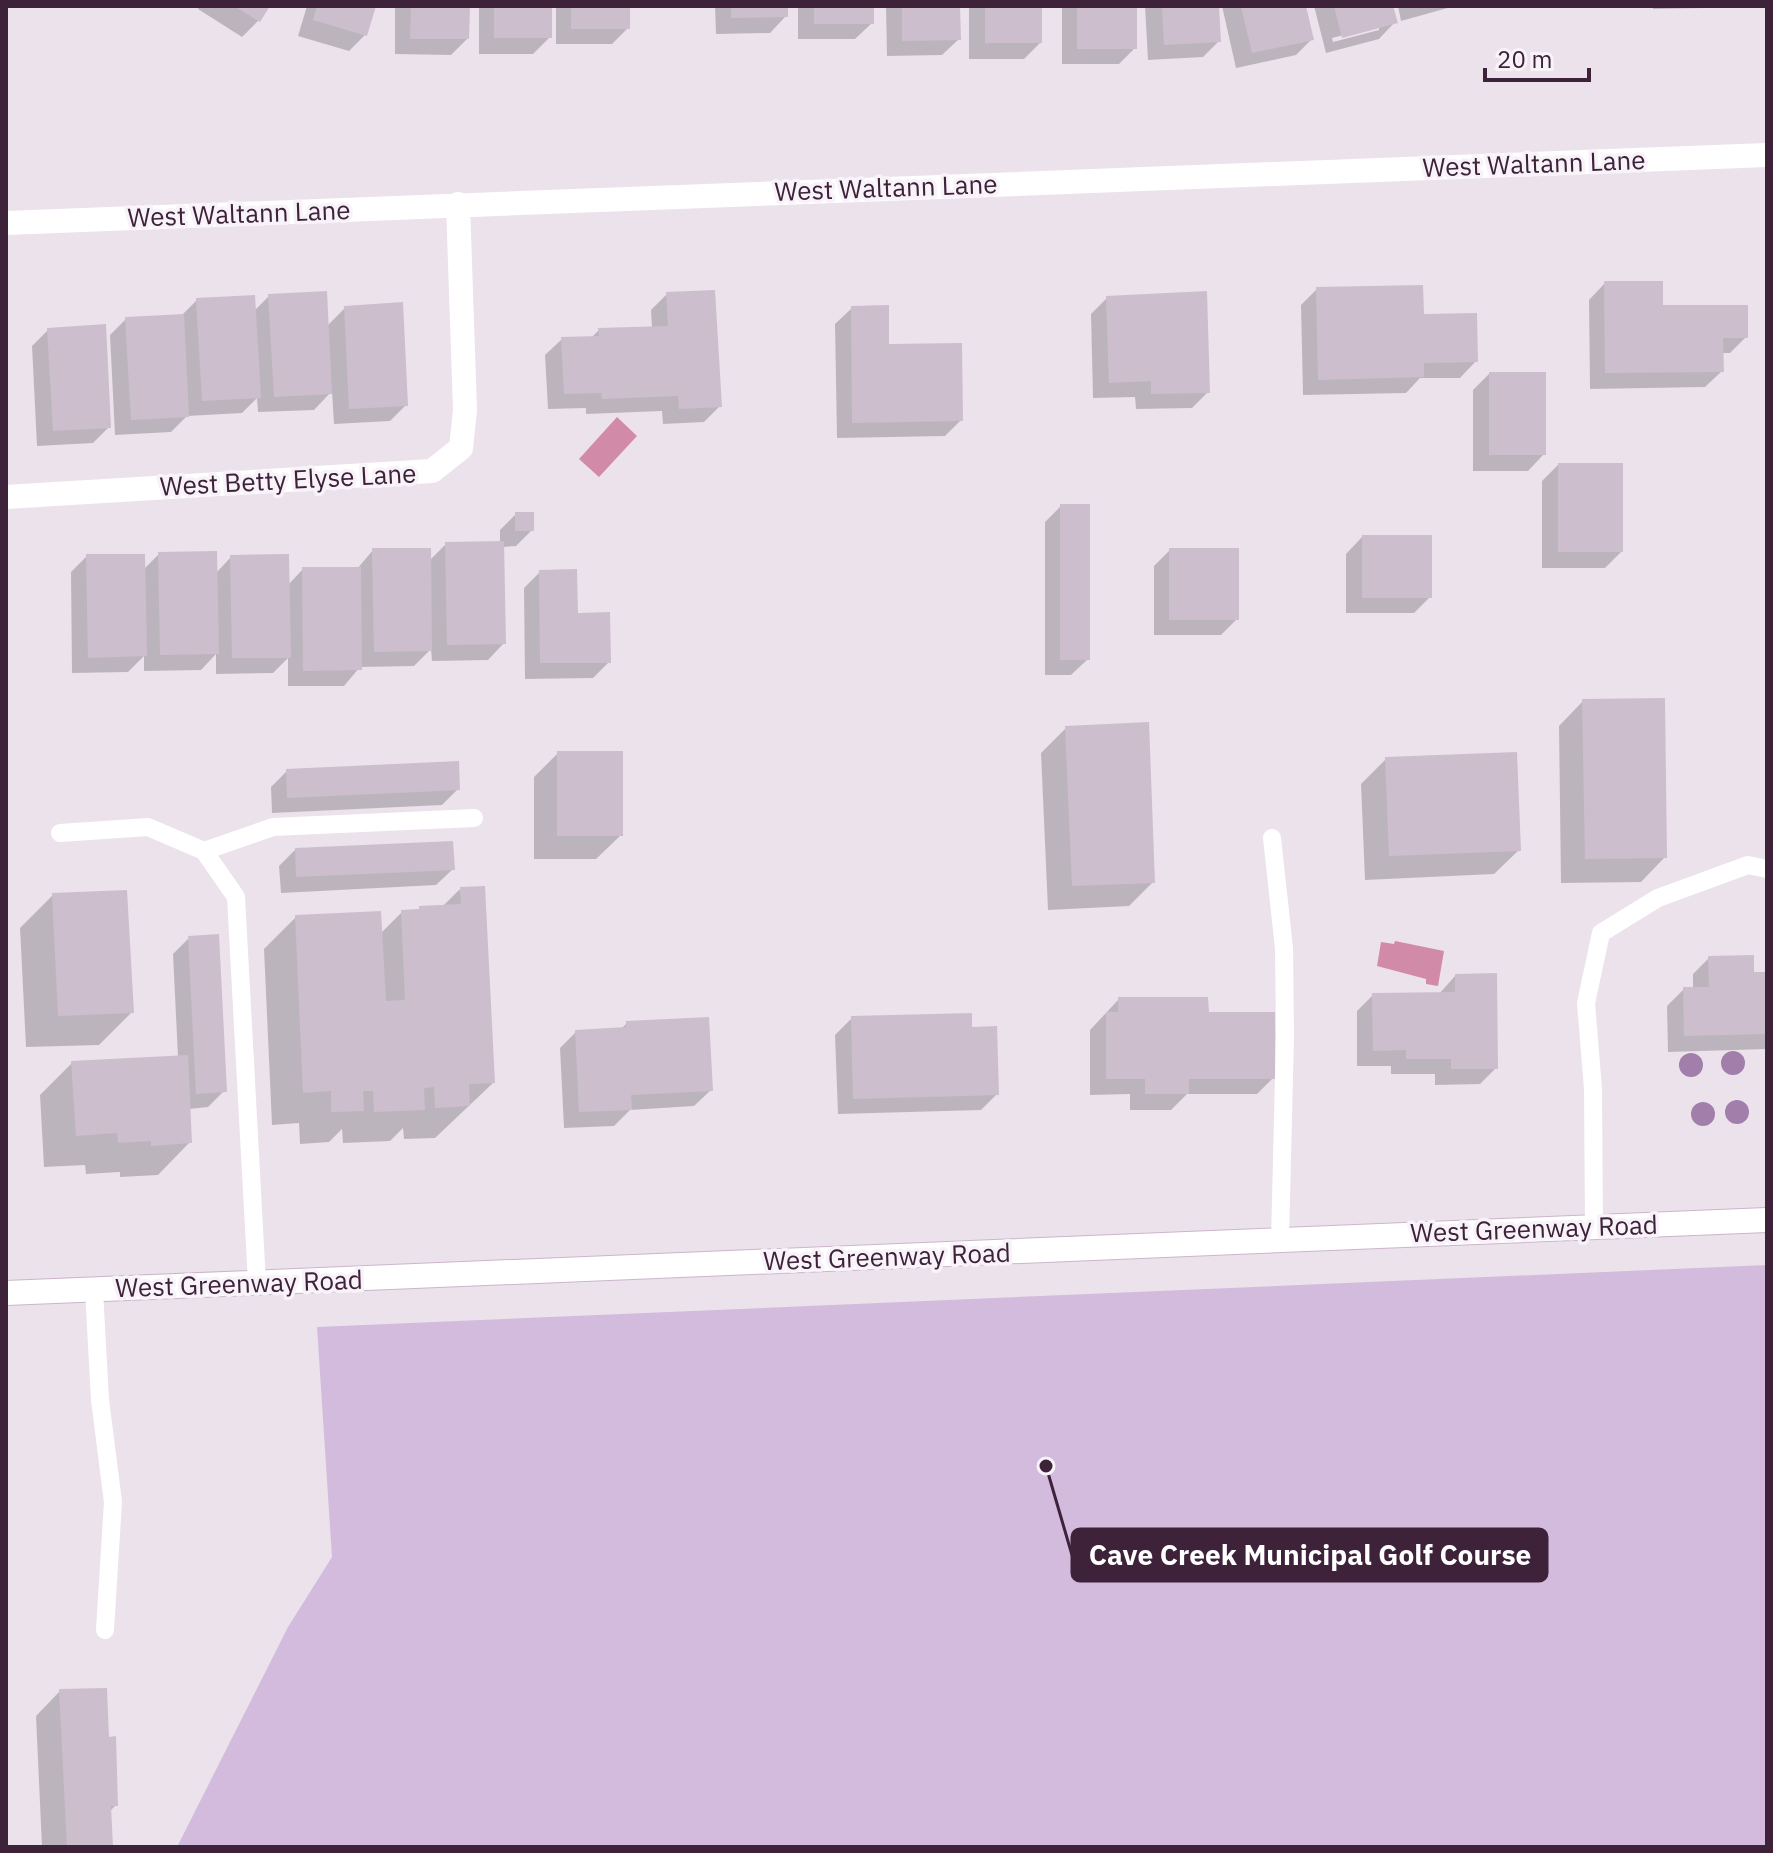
<svg xmlns="http://www.w3.org/2000/svg" width="1773" height="1853" font-family="'IBM Plex Sans',sans-serif">
<style>
.green{fill:#d3bbde}
.water{fill:#d28aa9}
.shadow{fill:#0003;fill-rule:evenodd}
.building{fill:#cdbecd}
.lines{fill:none;stroke-linecap:round;stroke-linejoin:round}
.secondary-casing{stroke:#ccb5cb;stroke-width:26}
.lane{stroke:#fff;stroke-width:18}
.street{stroke:#fff;stroke-width:24}
.secondary{stroke:#fff;stroke-width:24}
.tree{fill:#a27eab}
.labels{text-anchor:middle;stroke-width:7;stroke-linejoin:round;paint-order:stroke}
.street-label{font-size:26px;fill:#3e223a;stroke:#f8f3f9}
.leader{fill:none;stroke:#3e223a;stroke-width:3}
.callout-dot{fill:#3e223a;stroke:#f8f3f9;stroke-width:3}
.callout{fill:#3e223a;stroke:#3e223a;stroke-width:3}
.callout-label{font-size:28px;text-anchor:middle;font-weight:bold;fill:#fff}
</style>
<rect width="100%" height="100%" fill="#ece2ec"/>
<path class="green" d="M1767,1265V1847H177L288,1627L332,1557L317,1327Z"/>
<path class="water" d="M617,417L637,436L599,477L579,459Z
M1395,941L1444,951L1438,986L1426,984V979L1377,966L1381,942L1394,944Z"/>
<path class="shadow" d="M200,6H268L258,21L242,37L198,9Z
M307,6H373L365,35L349,51L298,36Z
M395,6H468L467,39L451,55L395,54Z
M479,6H550V37L533,54H479Z
M556,6H628V28L612,44H556Z
M715,6H786V16L770,33L716,34Z
M798,6H872V23L855,39H798Z
M886,6H958L959,39L942,55L887,56Z
M969,6H1040V43L1024,59H969Z
M1062,6H1135V48L1119,64H1062Z
M1145,6H1217L1219,41L1203,57L1148,60Z
M1222,6H1304L1312,39L1296,55L1236,68Z
M1314,6H1391L1395,22L1379,39L1326,53ZM1379,26V30L1333,42L1332,38Z
M1398,6H1455L1401,21Z
M1653,6H1709L1706,8L1653,9Z
M1733,6H1767V8H1733Z
M1605,283L1661,307L1746,337L1730,353H1721L1722,371L1705,387L1590,389L1589,300Z
M1317,289L1422,316L1476,361L1460,378H1420L1406,393L1303,395L1301,305Z
M667,294L720,406L704,422L663,424L662,411L586,414V408L548,409L545,355L562,339L591,338L599,330L652,328L651,310Z
M269,296L327,326L345,308L406,405L390,421L334,424L332,391L314,410L258,412L257,398L242,413L187,416L171,432L115,435L110,335L126,319L181,316L197,300L254,311Z
M1107,298L1208,392L1192,408L1136,409L1135,397L1093,398L1091,314Z
M852,308L961,420L945,436L837,438L835,324Z
M48,330L109,427L93,443L37,446L32,346Z
M1489,374L1544,454L1528,471H1473V390Z
M1558,465L1621,552L1605,568H1542V481Z
M1061,506L1088,659L1071,675H1045V522Z
M516,514L532,530L516,546L502,547L504,643L488,660L432,661L431,649L414,666L360,667L344,686H288V658L273,673L216,674V654L201,670L144,671V656L128,672L72,673L71,572L87,556L143,570L159,554L216,573L231,557L288,585L303,569H357L373,550L429,561L446,544L500,543V530Z
M1362,537L1430,597L1414,613H1346V554Z
M1170,550L1237,619L1221,635H1154V566Z
M540,572L576,615L609,662L593,678L525,679L524,588Z
M1583,701L1665,857L1641,882L1561,883L1559,726Z
M1066,728L1153,882L1129,906L1048,910L1041,753Z
M558,753L621,835L596,859H534V777Z
M1386,759L1519,850L1494,874L1365,880L1361,784Z
M287,771L458,789L442,805L272,813L271,787Z
M295,850L453,869L436,885L281,893L279,866Z
M460,889L493,1083L435,1138L404,1139L403,1128L390,1141L343,1143L342,1129L329,1142L300,1144L299,1123L272,1125L264,949L296,917L380,934L402,912L442,907Z
M53,895L132,1012L99,1045L26,1047L20,928Z
M189,938L224,1091L208,1107L189,1109L190,1142L158,1175L120,1177V1172L86,1174L85,1165L44,1167L40,1095L72,1063L178,1057L173,954Z
M1709,958L1752,974L1767,973V1049L1668,1052L1667,1006L1684,989H1693V974Z
M1455,976L1496,1068L1480,1084L1435,1085V1074H1391V1066H1357V1011L1373,995L1439,994Z
M1119,999L1207,1014L1273,1078L1257,1094H1187L1171,1110H1130V1094L1090,1095V1030Z
M852,1018L970,1029L997,1094L981,1110L838,1114L835,1035Z
M627,1023L711,1090L694,1106L630,1110L614,1126L564,1128L560,1048L576,1032L621,1029Z
M60,1691L107,1739L116,1805L109,1812L111,1847H42L36,1716Z"/>
<path class="building" d="M234,6H270L260,22Z
M317,6H376L367,36L313,20Z
M411,6H470L469,39H410Z
M494,6H552V38H494Z
M571,6H630V29H571Z
M731,6H788V17L731,18Z
M814,6H874V24H814Z
M902,6H960L961,40L902,41Z
M985,6H1042V43H985Z
M1077,6H1137V49H1077Z
M1162,6H1219L1221,42L1164,45Z
M1241,6H1306L1314,40L1252,53Z
M1334,6H1393L1398,23L1342,38Z
M1604,281H1663V305H1748V338H1723L1724,372L1605,373Z
M1423,285L1424,314L1477,313L1478,362L1424,363V377L1318,380L1316,287Z
M715,290L722,407L679,409L678,396L602,399L601,393L564,394L561,337L599,336L598,328L668,326L666,292Z
M327,291L332,394L274,397L268,294Z
M1207,291L1210,393L1151,394V381L1109,383L1106,296Z
M255,295L261,398L202,401L196,298Z
M403,302L408,406L349,409L344,306Z
M889,305V344L962,343L963,421L852,423L851,306Z
M184,314L189,417L131,420L125,317Z
M106,324L111,428L53,431L47,328Z
M1489,372H1546V455H1489Z
M1558,463H1623V552H1558Z
M1060,504H1090V660H1060Z
M515,512H534V531H515Z
M1362,535H1432V598H1362Z
M504,541L506,644L447,645L445,542Z
M372,548H431L432,651L374,652Z
M1169,548H1239V620H1169Z
M217,551L219,654L160,655L158,552Z
M86,554H145L147,656L88,658Z
M289,554L291,658H232L230,555Z
M302,567H361L362,670L303,671Z
M577,569L578,613L610,612L611,663H540L539,570Z
M1665,698L1667,858L1585,859L1582,699Z
M1149,722L1155,883L1072,886L1065,726Z
M557,751H623V836H557Z
M1517,752L1521,851L1389,856L1385,757Z
M459,761L460,790L287,798L286,769Z
M453,841L455,870L296,877L295,848Z
M485,886L495,1083L469,1084L470,1106L435,1108L434,1087L424,1088L425,1110L374,1112L373,1091H363L364,1111L331,1112V1091L303,1093L295,915L381,911L386,1001L405,1000L401,910L419,909V906L461,904L460,887Z
M127,890L134,1013L58,1016L52,893Z
M219,934L227,1092L196,1094L188,936Z
M1754,955V972H1767V1034L1684,1036L1683,987H1709L1708,956Z
M1497,973L1498,1069H1451V1059H1406V1050L1373,1051L1372,993L1455,992V974Z
M1118,997H1208L1209,1012H1275V1079H1189V1094H1145V1079H1106V1012H1118Z
M972,1013V1027L997,1026L999,1095L853,1099L851,1016Z
M709,1017L713,1091L631,1095L632,1110L579,1112L575,1030L626,1027V1021Z
M188,1055L192,1143L151,1146V1141L118,1143L117,1133L76,1136L71,1061Z
M107,1688L109,1737L116,1736L118,1806H111L113,1847H67L59,1689Z"/>
<g class="lines">
<g class="secondary-casing">
<path id="secondary" d="M6,1293L1767,1220"/>
</g>
<path class="lane" d="M60,833L148,827L204,851
M1272,838L1284,948L1285,1036L1280,1240
M1594,1226L1593,1089L1586,1003L1601,933L1658,898L1748,865L1767,869
M257,1283L236,897L204,851L273,827L474,818
M94,1290L100,1400L113,1502L105,1630"/>
<path class="street" d="M6,223L1767,155
M6,497L432,471L461,448L465,410L458,204"/>
<use href="#secondary" class="secondary"/>
</g>
<g class="tree">
<circle cx="1733" cy="1063" r="12"/>
<circle cx="1691" cy="1065" r="12"/>
<circle cx="1737" cy="1112" r="12"/>
<circle cx="1703" cy="1114" r="12"/>
</g>
<g class="labels">
<g class="street-label">
<text transform="translate(1534 164) rotate(-2)" y="9">West Waltann Lane</text>
<text transform="translate(886 188) rotate(-2)" y="9">West Waltann Lane</text>
<text transform="translate(239 214) rotate(-2)" y="9">West Waltann Lane</text>
<text transform="translate(288 480) rotate(-3)" y="9">West Betty Elyse Lane</text>
<text transform="translate(1534 1229) rotate(-2)" y="9">West Greenway Road</text>
<text transform="translate(887 1257) rotate(-2)" y="9">West Greenway Road</text>
<text transform="translate(239 1284) rotate(-2)" y="9">West Greenway Road</text>
</g>
</g>
<path class="leader" d="M1046 1466L1072 1555"/>
<circle class="callout-dot" cx="1046" cy="1466" r="8"/>
<rect class="callout" x="1072" y="1529" width="475" height="52" rx="8"/>
<g class="callout-label">
<text x="1310" y="1565">Cave Creek Municipal Golf Course</text>
</g>
<rect width="1773" height="1853" fill="none" stroke="#3e223a" stroke-width="16"/>
<path d="M1485 68v12h104v-12" fill="none" stroke="#3e223a" stroke-width="4"/>
<text x="1497" y="68" font-size="24" fill="#3e223a" stroke="#f8f3f9" stroke-width="6" paint-order="stroke">20 m</text>
</svg>
